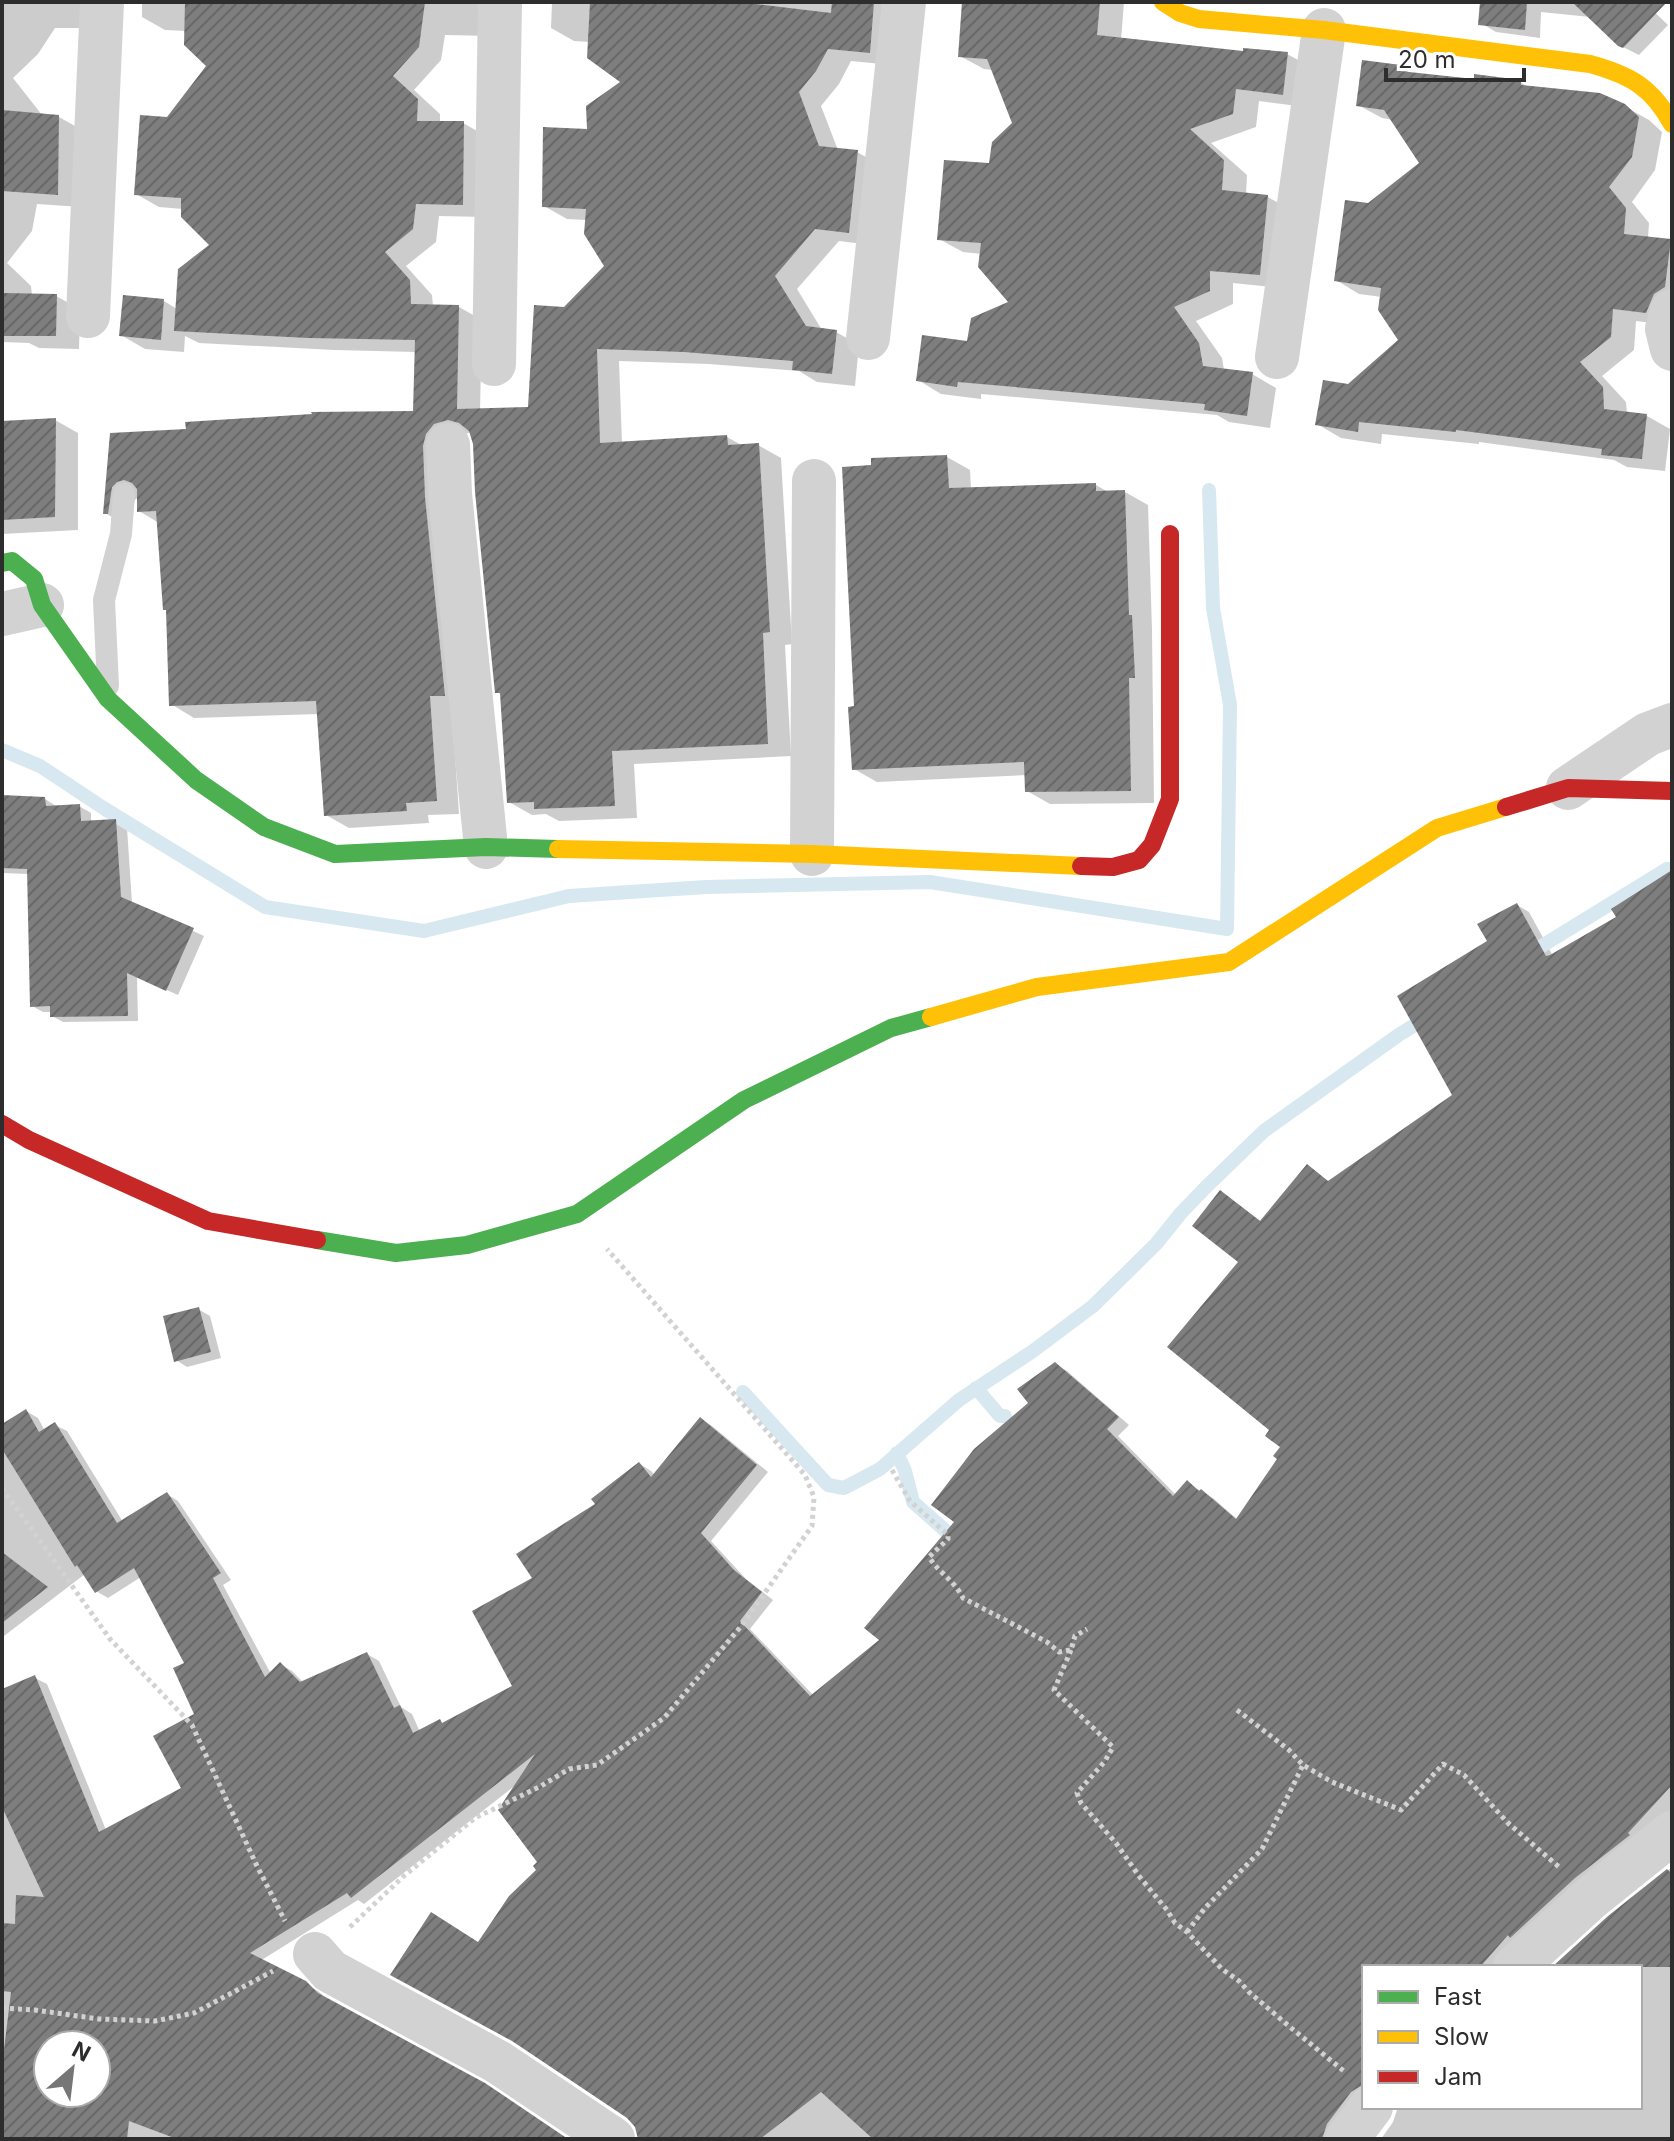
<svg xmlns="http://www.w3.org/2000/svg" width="1674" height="2141" font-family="Inter,sans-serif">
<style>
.shadow{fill:#0003}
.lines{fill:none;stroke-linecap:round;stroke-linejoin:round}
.stream{stroke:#d8e8f0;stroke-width:14}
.building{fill:url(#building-hatch);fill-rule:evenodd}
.path{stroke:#d2d2d2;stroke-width:5;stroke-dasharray:4 4;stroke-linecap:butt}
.lane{stroke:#d2d2d2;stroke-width:22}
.street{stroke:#d2d2d2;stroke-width:44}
.fast{stroke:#4caf50;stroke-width:18}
.slow{stroke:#ffc107;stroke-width:18}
.jam{stroke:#c62828;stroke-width:18}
</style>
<defs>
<pattern id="building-hatch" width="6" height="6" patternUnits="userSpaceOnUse" patternTransform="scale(2)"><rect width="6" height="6" fill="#7e7e7e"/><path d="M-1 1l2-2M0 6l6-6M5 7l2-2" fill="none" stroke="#686868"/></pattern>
</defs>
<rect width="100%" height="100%" fill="#fff"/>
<path class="shadow" d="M2,2H92V28H55L38,54L13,78L42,115L59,117L82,130L81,207L37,204L32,231L7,263L31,286L32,295L56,296L80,309L79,349L39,348L29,343L2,342Z
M142,2H493L492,36L445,35L441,60L414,90L440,114V123H463L486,136L485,217L439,216L436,242L406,266L432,295L433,306L459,307L482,320L480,411L530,409L565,309L607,266L587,220L567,219L544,206L589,131L624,82L590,42L574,41L551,28L552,2H706L729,171L749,2H898L892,65L851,61L839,84L821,106L838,150L857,152L880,165L871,245L839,241L797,289L822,330L836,332L859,345L855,386L817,382L799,371L709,364L619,361L622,443L727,437L743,446L758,445L781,458L792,644L785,645L791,756L634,764L637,818L559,821L546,814L532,815L509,802L502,695L497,692L475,444L471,432L457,437L452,709L459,814L428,815L429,823L349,828L326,815L319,714L194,718L171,704L168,611L159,523L139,511V496L135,500L128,526L105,513L112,435L415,413L416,352L334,350L199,343L185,336L184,352L145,349L121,335L164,301L177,309L212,246L183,209L159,207L136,194L168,119L208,66L186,31L165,30L142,17Z
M964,2H1124L1121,40L1245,53L1287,54L1311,67L1306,107L1259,101L1256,127L1211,143L1247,175L1246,194L1268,197L1291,210L1283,288L1233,283V304L1196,321L1222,358L1224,370L1252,374L1276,388L1270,428L1229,422L1217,415L981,394V399L941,394L918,380L969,343L1011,303L982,254L963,252L939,239L991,165L1014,123L993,70L984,69L960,56Z
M1482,2H1644L1668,25L1639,55L1619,45L1590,17L1541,12L1540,38L1496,32L1481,23Z
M1400,67L1412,74L1476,82H1520L1529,88L1624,106L1649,120L1662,132L1655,170L1632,202L1649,223L1648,238L1672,242V319L1669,325L1636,321L1634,350L1602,376L1626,402L1627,413L1647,416L1670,429L1665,471L1627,467L1614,460L1479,442V444L1382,434L1381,444L1341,438L1317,424L1348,386L1400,340L1382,297L1359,294L1336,280L1369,206L1421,163L1393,120L1382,118L1358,105Z
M55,420L78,433V530L2,534V423Z
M947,457L970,470L971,489L1096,485L1108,492H1125L1148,505L1152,629L1154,803L1050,804L1027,791L1026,775L877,782L854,769L856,708Z
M2,797L45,799L56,806H79L91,813V823L116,821L127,828L132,903L204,936L178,995L137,977L138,1021L63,1022L52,1016V1012H43L32,1006L29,874L2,873Z
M1672,882V1818L1502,1967H1364V2097L1335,2139H639L638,2128L479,1944L539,1870L540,1862L517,1784L364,1904L358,1900L260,1961L318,1991L329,2001L566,2139H18L48,2056V2093H96V2045H52L74,1986L2,2076V1691L35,1678L47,1684L106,1830L184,1788L196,1714L187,1664L141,1577L108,1598L96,1591L85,1574L4,1636L2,1635V1426L26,1411L38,1418L45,1431L55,1425L67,1431L123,1522L167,1494L178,1501L231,1580L223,1585L271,1674L280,1664L292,1671L303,1682L367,1654L379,1661L401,1707L412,1714L420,1732L444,1724L515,1687L535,1579L598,1504L640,1464L651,1471L655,1475L701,1419L712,1426L768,1472L711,1541L746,1579L773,1600L750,1629L814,1696L882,1640L1055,1364L1067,1371L1129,1425L1118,1436L1176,1495L1187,1483L1213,1498L1238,1520L1280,1458L1283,1446L1272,1430L1241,1262L1221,1192L1262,1222L1330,1183L1454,1096L1490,942L1517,905L1529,912L1553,956L1619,917Z
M198,1309L210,1316L221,1358L187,1367L176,1360Z
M1672,1867V2139H1381L1393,2122L1398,2107H1640V1967H1555L1610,1918Z"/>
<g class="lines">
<path class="stream" d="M2,750L40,766L105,809L265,907L424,931L569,896L706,887L930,882L1227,929L1230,705L1213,608L1209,490
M1527,955L1667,869H1672
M976,1388L1000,1416H1005
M743,1392L828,1485L844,1488L880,1469L959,1400L1033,1351L1093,1306L1156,1244L1181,1213L1206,1187L1264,1131L1400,1034L1428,1017
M897,1453L905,1471L913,1502L947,1532L956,1536H960"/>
</g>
<path class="building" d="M185,2H425L419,47L393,76L418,99L417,121H464L463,205L416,204L413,229L385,252L410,280L411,304L459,305L457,409L528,407L534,305L564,307L604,266L584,234L586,209L542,207L543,127L587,129L586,106L620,82L587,58L590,2H738L831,13L832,2H874L870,53L828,49L816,71L799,92L819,146L858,150L849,233L815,229L775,276L806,326L837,330L832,374L792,370L793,361L684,352L597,349L600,443L727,435L728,445L759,443L770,632L763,633L768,744L612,751L615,806L534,809V802L507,803L500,693H495L475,492L473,444L469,431L459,423L448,420L434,424L426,434L423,446L425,497L445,696H430L437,801L406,803L407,811L324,816L316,701L169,706L166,610H163L156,511L137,512V489L132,483L124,480L117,482L112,487L108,514H103L110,433L186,429L185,422L312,414L311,412L413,411L415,340L309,338L174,331L178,269L209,245L181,217V198L134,195L140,115L167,117L206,66L184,45Z
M962,2H1100L1097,35L1243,51V48L1288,52L1283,95L1236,89L1233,114L1190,129L1224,160L1222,190L1268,195L1260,275L1210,271V291L1174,307L1199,343L1203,366L1253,372L1247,416L1204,410L1205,404L958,382L957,387L916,381L922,335L967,341L971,318L1008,302L978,267L981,243L937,240L944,160L989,163L992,142L1012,123L987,59L958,57Z
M1480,2H1527L1525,30L1478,25Z
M1572,2H1667L1623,48L1618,46Z
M1362,60L1401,65L1400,71L1474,79V74L1521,80V85L1600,93L1625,104L1639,117L1632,157L1609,187L1626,208L1624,234L1671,239L1665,287L1654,294L1646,313L1613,309L1611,337L1580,362L1603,387L1604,409L1647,414L1642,459L1601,455L1602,449L1456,430V432L1359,422L1358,432L1315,425L1323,380L1348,384L1398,340L1378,310L1381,288L1334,281L1345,200L1368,203L1419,163L1384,110L1356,106Z
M2,110L59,115L58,195L2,191Z
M2,293L57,294L56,336H2Z
M123,295L164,299L161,340L119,336Z
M56,418L55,517L2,520V421Z
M947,455L949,488L1096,483V491L1125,490L1129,615H1132L1135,678H1129L1131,791L1025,792L1024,762L852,770L848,707L854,706L842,467L871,465V458Z
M2,795L45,797L46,806L80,804L81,821L116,819L121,897L194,928L166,991L127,973L128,1016L50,1017V1006L30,1007L27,869L2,868Z
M1672,870V1785L1628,1833L1630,1835L1575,1878L1510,1938L1508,1935L1480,1967H1364V2084L1351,2092L1327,2124L1322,2139H873L821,2092L760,2139H638L635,2127L627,2118L512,2041L390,1975L431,1912L478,1942L509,1896L536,1870L533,1866L537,1862L498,1810L535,1754L351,1898L347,1893L250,1953L306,1981L318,1993L485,2083L568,2139H177L129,2121L127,2139H2V2066L11,1992L2,1991V1923L15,1924L16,1895L44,1897L2,1807V1689L35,1675L99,1832L181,1788L153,1736L194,1714L173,1668L184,1663L134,1568L95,1593L77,1565L75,1567L2,1449V1424L26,1409L39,1432L55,1422L117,1523L167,1492L221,1573L213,1578L265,1677L280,1662L300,1682L367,1652L394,1708L400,1705L413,1733L440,1719L442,1723L512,1686L472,1611L532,1578L516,1554L595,1504L591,1499L639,1462L651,1477L700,1417L757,1465L701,1533L734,1570L762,1592L740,1621L810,1696L879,1640L864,1628L954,1522L931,1505L974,1449L1028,1403L1017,1389L1055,1362L1119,1417L1107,1429L1173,1496L1187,1480L1199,1491L1201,1489L1236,1519L1277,1459L1273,1456L1280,1447L1265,1436L1269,1430L1167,1347L1238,1262L1192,1226L1220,1190L1260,1221L1307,1164L1328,1181L1452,1095L1397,996L1487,941L1477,924L1517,903L1546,956L1550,955L1616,917L1611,909ZM48,2045H96V2093H48Z
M199,1307L211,1352L174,1362L163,1316Z
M2,1552L48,1587L2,1623Z
M1667,1869L1672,1874V1967H1552L1608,1916Z"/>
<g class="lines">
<path class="path" d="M892,1470L910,1501L948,1535V1539L929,1557C939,1573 954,1580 963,1598L1047,1642L1059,1652L1071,1650L1075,1636L1087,1629
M2,1488L110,1639L192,1725L256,1864L285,1921
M1071,1650L1054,1690L1113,1747L1105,1761L1077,1793L1081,1803L1116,1843L1139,1876L1167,1910L1175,1923L1187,1932L1222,1969L1239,1981L1249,1992L1290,2027L1345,2072
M1237,1710L1289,1750L1303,1765L1332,1782L1401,1810L1443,1764L1464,1775L1508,1823L1559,1867
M350,1927L405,1875L475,1818L541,1786L569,1769L597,1765L664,1718L742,1625L812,1526L814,1497L805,1475L607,1249
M1187,1932L1205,1908L1262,1849L1303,1765
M2,2008L35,2010L99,2019L155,2021L194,2013L273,1971"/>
<path class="lane" d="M108,686L104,600L121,534L124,494"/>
<path class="street" d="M1672,311L1667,329L1672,349
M88,316L102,2
M868,338L904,2
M1277,357L1324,30
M494,364L500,2
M448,445L450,494L486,847
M2,614L42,605
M1568,788L1648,734L1672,725
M812,854L814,481
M315,1954L330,1971L498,2062L613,2139
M1515,1967L1592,1897L1672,1833
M1347,2139L1371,2107"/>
<path class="fast" d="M2,563L12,561L34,579L42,605L108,699L196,780L264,827L335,854L486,847L558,849
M317,1240L396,1253L467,1245L577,1214L744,1100L891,1028L931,1017"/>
<path class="slow" d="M1163,2L1180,13L1199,19L1324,30L1590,64C1630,75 1652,87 1672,124
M558,849L812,854L1081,866
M931,1017L1037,987L1229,962L1437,828L1506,807"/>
<path class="jam" d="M1506,807L1568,788L1672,791
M1081,866L1113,867L1139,860L1152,845L1170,799V534
M2,1124L29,1140L208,1221L317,1240"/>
</g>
<rect width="1674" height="2141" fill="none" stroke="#2d2d2d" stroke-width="8"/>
<rect x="1362" y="1965" width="280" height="144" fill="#ffffff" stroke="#ababab" stroke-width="2"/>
<rect x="1378" y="1991" width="40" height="12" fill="#4caf50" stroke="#ababab" stroke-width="2"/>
<text x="1434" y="2005" font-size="24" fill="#2d2d2d">Fast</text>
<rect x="1378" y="2031" width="40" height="12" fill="#ffc107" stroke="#ababab" stroke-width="2"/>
<text x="1434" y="2045" font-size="24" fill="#2d2d2d">Slow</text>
<rect x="1378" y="2071" width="40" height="12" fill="#c62828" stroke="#ababab" stroke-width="2"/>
<text x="1434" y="2085" font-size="24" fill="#2d2d2d">Jam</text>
<g transform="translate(72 2069) rotate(28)"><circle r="38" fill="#ffffff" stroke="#ababab" stroke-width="2"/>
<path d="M0-6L14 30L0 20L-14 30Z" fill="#767676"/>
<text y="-12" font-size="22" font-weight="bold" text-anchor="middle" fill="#2d2d2d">N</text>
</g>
<path d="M1386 68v12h138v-12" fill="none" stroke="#2d2d2d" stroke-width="4"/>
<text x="1398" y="68" font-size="24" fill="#2d2d2d" stroke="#ffffff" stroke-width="6" paint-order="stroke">20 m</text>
</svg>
